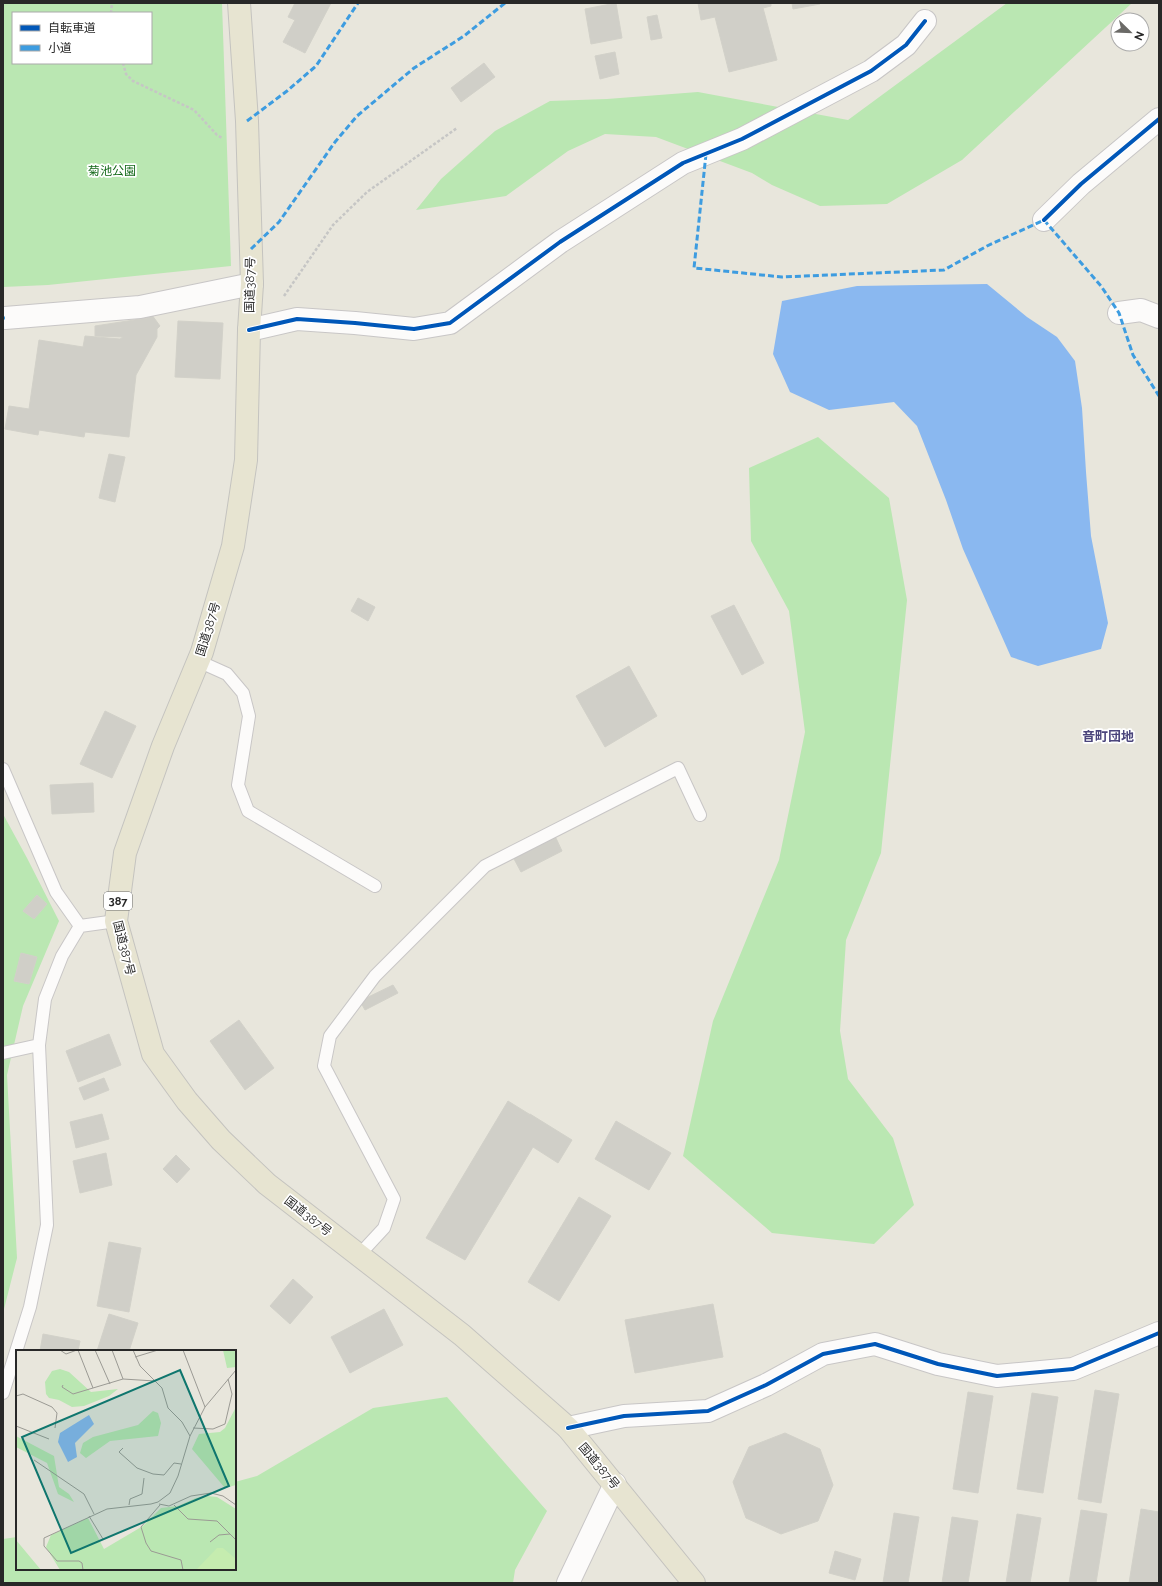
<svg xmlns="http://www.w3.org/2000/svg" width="1162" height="1586" font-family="Raleway,'Noto Sans JP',sans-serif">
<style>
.green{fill:#bae7b2;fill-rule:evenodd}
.water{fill:#8ab8f0}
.building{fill:#d0cfc8;stroke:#d2d1c9}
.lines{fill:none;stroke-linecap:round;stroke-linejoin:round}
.service-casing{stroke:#c8c6c6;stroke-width:14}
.minor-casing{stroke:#c8c6c6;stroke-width:24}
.trunk-casing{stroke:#c4c3bf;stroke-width:24}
.path{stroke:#c6c6c5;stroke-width:2.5;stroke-dasharray:3 2;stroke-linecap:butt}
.service{stroke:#fcfbfa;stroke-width:12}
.minor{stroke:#fcfbfa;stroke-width:22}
.trunk{stroke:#e7e4d1;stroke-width:22}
.quiet{stroke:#3d9ce0;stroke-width:3;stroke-dasharray:6 3;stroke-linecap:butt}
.cycleway-casing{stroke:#fff;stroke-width:6}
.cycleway{stroke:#0057b8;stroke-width:4}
.labels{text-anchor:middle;stroke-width:3.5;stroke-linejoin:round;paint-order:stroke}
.shield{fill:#fff;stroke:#686868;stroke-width:1}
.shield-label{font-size:11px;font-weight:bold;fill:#282828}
.park-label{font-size:12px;fill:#14691a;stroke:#fff}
.street-label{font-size:12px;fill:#282828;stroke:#fff}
.neighbourhood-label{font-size:13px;font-weight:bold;fill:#4b457c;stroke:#fff}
.inset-road{fill:none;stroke:#9b9a94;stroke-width:1}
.view{fill:#0f766e;fill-opacity:0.15;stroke:#0f766e;stroke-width:2}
.inset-edge{fill:none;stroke:#282828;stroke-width:2}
</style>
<rect width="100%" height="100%" fill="#e8e6dc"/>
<path class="green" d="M3,3H222L231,266L48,285L3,287ZM13,13H151V63H13Z
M1007,3H1132L962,160L887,204L820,206L772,185L752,173L656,137L605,134L568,151L506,196L416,210L441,179L495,131L550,101L607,99L698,92L848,120Z
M818,437L889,498L907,600L881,853L846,940L840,1031L848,1079L893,1138L914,1205L874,1244L772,1233L683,1156L713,1021L779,860L805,732L789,611L751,541L749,468Z
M3,814L27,858L59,921L23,1006L7,1075L17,1258L3,1313Z
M447,1397L547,1511L515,1570L513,1583H3V1539L17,1537V1569H235V1482L257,1476L373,1408Z"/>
<path class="water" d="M987,284L1027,317L1057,337L1075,361L1082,408L1086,472L1091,536L1108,623L1101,649L1038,666L1011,657L963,549L946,500L917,426L894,402L829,410L790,392L773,354L782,301L857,286Z"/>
<path class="building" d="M295,3H331L305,53L283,42L295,20L288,17Z
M616,3L622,38L591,44L585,9Z
M698,3H771V6L763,8L777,60L729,72L715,17L701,20Z
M792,3H820V4L793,9Z
M657,15L662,38L651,40L647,17Z
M615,52L619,74L600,79L595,56Z
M484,63L495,77L461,102L451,88Z
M152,315L160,326L157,329V337L136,375L129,437L85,432L84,437L39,430L38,435L5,429L9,406L29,409L39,340L83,347L85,336L120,339L123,337L95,336V326L147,318Z
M178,321L223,323L220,379L175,377Z
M109,454L125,457L115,502L99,498Z
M358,598L375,607L368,621L351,611Z
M734,605L764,663L742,675L711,616Z
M629,666L657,716L605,747L576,696Z
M105,711L136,726L112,778L80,764Z
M93,783L94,812L52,814L50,785Z
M555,836L562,851L521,872L513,857Z
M37,895L47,904L34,919L23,911Z
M21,953L37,957L29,984L14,981Z
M393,985L398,993L365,1010L360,1001Z
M239,1020L274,1068L245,1090L210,1041Z
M109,1034L121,1065L78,1082L66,1051Z
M104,1078L109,1090L84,1100L79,1088Z
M508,1101L529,1114L528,1115L530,1114L572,1140L558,1163L533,1147L465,1260L426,1238Z
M102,1114L109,1139L76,1148L70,1122Z
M616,1121L671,1153L649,1190L595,1159Z
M106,1153L112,1185L80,1193L73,1161Z
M176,1155L190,1169L177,1183L163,1169Z
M579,1197L611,1216L559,1301L528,1282Z
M109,1242L141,1248L129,1312L97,1306Z
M293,1279L313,1297L290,1324L270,1306Z
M713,1304L723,1357L635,1373L625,1320Z
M384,1309L403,1345L350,1373L331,1337Z
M109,1314L138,1323L129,1351H97Z
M43,1334L80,1341L78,1351H40Z
M1095,1390L1119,1394L1101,1503L1078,1499Z
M968,1392L993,1396L978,1493L953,1489Z
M1032,1393L1058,1397L1043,1493L1017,1489Z
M785,1433L820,1449L833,1485L818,1521L781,1534L746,1518L733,1482L749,1447Z
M1141,1509L1159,1512V1569L1157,1583H1129Z
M1081,1510L1107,1514L1096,1583H1069Z
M894,1513L919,1517L908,1583H883Z
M1017,1514L1041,1518L1030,1583H1006Z
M952,1517L978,1521L968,1583H942Z
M835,1551L861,1559L855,1580L829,1573Z"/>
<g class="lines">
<g class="service-casing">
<path id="service" d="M198,661L227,674L243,693L249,716L238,785L248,811L375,886
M3,769L56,892L80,926
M3,1053L39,1045
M359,1255L384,1228L394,1199L324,1066L330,1036L375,976L485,866L678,768L700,815
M3,1393L30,1307L47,1225L39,1045L45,999L62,956L80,926L116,921"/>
</g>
<g class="minor-casing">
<path id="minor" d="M1044,220L1081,184L1159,119
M1119,313L1141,310L1159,317
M5,318L140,307L252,284
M249,330L297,319L355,323L414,329L450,323L560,242L683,163L742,139L871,71L906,45L925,21
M568,1428L624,1416L708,1411L766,1385L823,1354L875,1344L938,1364L997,1376L1073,1369L1159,1333
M568,1583L615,1484"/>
</g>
<g class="trunk-casing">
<path id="trunk" d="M239,3L247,121L252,284L249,330L246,460L233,546L202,652L163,746L125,853L116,921L153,1054L187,1101L221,1140L267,1184L462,1335L568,1428L694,1583"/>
</g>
<path class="path" d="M111,13L112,3
M123,63L126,74L133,81L194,110L217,135L222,138
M284,296L333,225L367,192L457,128"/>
<use href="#service" class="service"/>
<use href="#minor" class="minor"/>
<use href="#trunk" class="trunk"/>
<path class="quiet" d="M247,121L287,91L316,66L358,3
M706,154L694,268L782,277L944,270L987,246L1044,220L1101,286L1119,313L1133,355L1159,396
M251,249L279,222L335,142L357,116L414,68L464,36L505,3
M3,318H5"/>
<g class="cycleway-casing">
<path id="cycleway" d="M1044,220L1081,184L1159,119
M249,330L297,319L355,323L414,329L450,323L560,242L683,163L742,139L871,71L906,45L925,21
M568,1428L624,1416L708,1411L766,1385L823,1354L875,1344L938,1364L997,1376L1073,1369L1159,1333"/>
</g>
<use href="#cycleway" class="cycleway"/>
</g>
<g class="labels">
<rect class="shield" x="104" y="892" width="28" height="18" rx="3"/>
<g class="shield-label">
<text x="118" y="905">387</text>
</g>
<g class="park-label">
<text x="112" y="175">菊池公園</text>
</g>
<g class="street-label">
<text transform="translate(250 285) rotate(-89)" y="4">国道387号</text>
<text transform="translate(208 629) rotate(-73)" y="4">国道387号</text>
<text transform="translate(124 948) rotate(76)" y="4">国道387号</text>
<text transform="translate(308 1216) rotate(38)" y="4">国道387号</text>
<text transform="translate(599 1466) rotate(50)" y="4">国道387号</text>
</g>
<g class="neighbourhood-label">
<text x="1108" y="741">音町団地</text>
</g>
</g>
<g transform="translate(16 1350)">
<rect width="220" height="220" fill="#e8e6dc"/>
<path d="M207,0H220V17L211,18ZM44,19L53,22L75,42L102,39L93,46L68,56L56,57L43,50L33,48L30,44L29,32L36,21ZM220,57V135L209,138L176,99L183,84L204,82L209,78ZM137,61L142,63L145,73L142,86L94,91L70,108L64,103L67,93L77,87L122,75ZM0,86L38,106L43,137L53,144L58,152L42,144L31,113L0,97ZM191,146L201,147L220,159V220H44L30,197L35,185L72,168L88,199L127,176L145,158L162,156L180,148ZM0,190L25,220H0Z" fill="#bae7b2"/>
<path d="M201,198H207L220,209V220H180Z" fill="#c5ecaf"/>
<path d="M73,65L78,74L59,93L61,107L52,112L42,92L44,83Z" fill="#8ab8f0"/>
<path class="inset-road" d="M44,0L50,4L61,0M62,0L77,38M79,0L94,34M96,0L107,29M117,0L124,16L146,38L152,58L166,72L174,86M167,0L189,57M119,7L142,0M47,35L46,37L57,44L107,29L139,31M0,46L7,44L36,57L41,63L39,78M0,76L33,89M177,78L197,79L209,74L216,44L212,29M107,98L103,102L121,118L137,124L148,125L158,113L165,114M18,110L68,144L78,164M143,154L153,156L175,146L195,143L207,146L220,155M113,155L114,149L126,144L128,128M144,155L125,177L130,193L135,201L165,210L167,220M158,155L172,169L201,171L220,190M73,166L87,189M194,192L203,185L214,184M67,220L66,213L63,211H41L28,196V188L91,159L135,154L142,152L154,143L162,126L174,86L189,57L220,20"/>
<path class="view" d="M164,20L213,136L55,203L6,87Z"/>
<rect width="220" height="220" class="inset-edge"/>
</g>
<rect width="1162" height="1586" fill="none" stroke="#282828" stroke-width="8"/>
<rect x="12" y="12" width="140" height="52" fill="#ffffff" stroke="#a9a9a9"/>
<rect x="20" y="25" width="20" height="6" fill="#0057b8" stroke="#a9a9a9"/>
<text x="48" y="32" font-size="12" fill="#282828">自転車道</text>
<rect x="20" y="45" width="20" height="6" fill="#3d9ce0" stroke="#a9a9a9"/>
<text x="48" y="52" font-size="12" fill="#282828">小道</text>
<g transform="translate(1130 32) rotate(113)"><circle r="19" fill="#ffffff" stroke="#a9a9a9"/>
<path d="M0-3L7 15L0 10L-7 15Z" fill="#6b6a67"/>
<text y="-6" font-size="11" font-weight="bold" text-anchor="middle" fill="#282828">N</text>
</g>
</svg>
